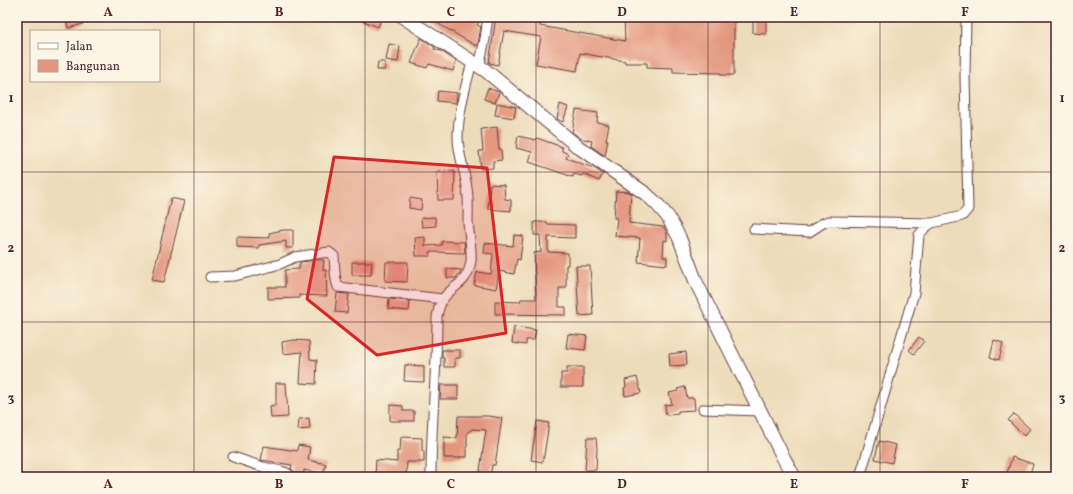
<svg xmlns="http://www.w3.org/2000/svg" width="1073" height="494" font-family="Vollkorn,serif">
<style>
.building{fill:#e4977f}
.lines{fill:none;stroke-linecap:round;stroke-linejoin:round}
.street-casing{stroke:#623b40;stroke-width:11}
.secondary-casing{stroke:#623b40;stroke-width:15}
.street{stroke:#fff;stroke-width:9}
.secondary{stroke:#fff;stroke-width:13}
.marked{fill:#d62828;fill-opacity:0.2;stroke:#d62828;stroke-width:3;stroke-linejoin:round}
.grid{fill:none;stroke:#4a1f2b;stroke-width:1;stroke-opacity:0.55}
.neatline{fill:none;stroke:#4a1f2b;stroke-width:1.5}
.grid-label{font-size:13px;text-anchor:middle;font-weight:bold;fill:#4a1f2b}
</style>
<rect width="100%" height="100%" fill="#fcf5e5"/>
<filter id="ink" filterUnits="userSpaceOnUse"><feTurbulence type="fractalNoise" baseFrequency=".025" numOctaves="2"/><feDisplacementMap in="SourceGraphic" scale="8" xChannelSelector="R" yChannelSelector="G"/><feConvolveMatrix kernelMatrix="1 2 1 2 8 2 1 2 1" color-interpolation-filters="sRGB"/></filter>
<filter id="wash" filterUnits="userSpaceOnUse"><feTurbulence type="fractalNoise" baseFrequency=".012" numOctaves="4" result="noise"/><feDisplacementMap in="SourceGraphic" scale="16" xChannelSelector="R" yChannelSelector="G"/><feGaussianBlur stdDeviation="0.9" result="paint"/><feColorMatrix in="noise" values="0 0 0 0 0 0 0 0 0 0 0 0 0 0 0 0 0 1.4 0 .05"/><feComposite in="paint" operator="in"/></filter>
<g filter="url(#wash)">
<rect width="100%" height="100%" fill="#eddcb9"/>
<g id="blocks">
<path class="building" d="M76,17H82L83,24L68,28L66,19Z
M354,17H382L378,27Z
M427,17H482L477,25L481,27L478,44L476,46Z
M496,17L540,24V26L625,41L624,17H734V75H721V73L673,72V68L647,67V63H625V61L580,53L577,71L536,64L541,37L504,31L498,65L489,63Z
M753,17H766V34L753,33Z
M421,38L435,47L434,49L441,51L456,61L453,71L429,64L427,68L411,63Z
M389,44L400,46L398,62L386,60Z
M378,62H385V70H377Z
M488,88L499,92L495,103L484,99Z
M438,91L457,93L456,103L437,101Z
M497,103L516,107L514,118L495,115Z
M560,104L568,107L563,122L557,119Z
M576,110L598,113L597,122L609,125L606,140H608L605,156L591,146L592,141L580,138L572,132Z
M497,127L499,149H501L502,160L493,161V168L481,169L479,151H483L481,129Z
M518,136L536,140L537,138L562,147V151L568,154L566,158L594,168L603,174L599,181L583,174L582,176L574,174L573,177L529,162L532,152L516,148Z
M455,171L454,200H438L437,172Z
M490,184L504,185L505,199L511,200V211L488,209Z
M616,191L629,192L631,193L629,223L664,227L667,233V241L664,240L663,257H667V265L638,262L640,238L615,236L617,218H614Z
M171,198L184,201L164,282L152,280Z
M410,198L422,200L421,210L409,208Z
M435,217L436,226L422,227L421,218Z
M534,222H547V224L575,225V238L548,237V252L568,253V265H566V288H559V307H566V315L495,314V301L520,302L521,299H536L534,253L541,252L540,235H534Z
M283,230H293V248H286V241L259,245V248L237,247V237L270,238L269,233Z
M514,235L523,236L520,260L517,259L514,274L499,271L496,289L474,285L477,272L491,274L493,254L484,253L485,243L513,246Z
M425,237V246L442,245V241L464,242L465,253L430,252V256H416L415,238Z
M317,260H324L323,270H326L327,296L299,295V298L268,299V287H285V270L299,269L300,262Z
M352,262H372L371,275H352Z
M386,262H408L407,282L385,281Z
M576,266H590L593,315L579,316Z
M447,269L462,270L456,278H447Z
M337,293L349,294L347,313L335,312Z
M389,299L410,301L409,311L388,309Z
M514,327L536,330L534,340H526V345L512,343Z
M568,334L587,336L585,350L566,348Z
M919,337L924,341L914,354L909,350Z
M294,340L309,341L310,359L317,360L316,384L300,383L302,352L283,354L282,342Z
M994,340L1003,343L999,360L990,357Z
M442,350H460V358H455V367H444V358H442Z
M686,352L687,365L670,366L669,354Z
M405,365L424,366V382L404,381Z
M567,367H583V387H561V373H567Z
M637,377L641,393L625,396L624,388L626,387L625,380Z
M276,383H286L288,417L271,418L270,406L276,405Z
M441,385H458V399H440Z
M685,387L687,398H694L695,410L678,411V413L666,415L665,405L672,404L669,393L678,391L677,389Z
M390,405L403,406V411H414V421H390Z
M1014,414L1030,429L1024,436L1008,420Z
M458,416H488L502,418L495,465H492L490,477H479L486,430L472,429L467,433V457H460V458H444V437L457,438Z
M309,418L310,429L298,430L299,419Z
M537,421L549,423L543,462L531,460Z
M401,437L422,438V451H424V462H407L406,477L375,476L376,460L397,462V451H400Z
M587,438H596L597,448L596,470H585Z
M879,441L896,445L892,463L875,459Z
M298,445L310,447L308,460L326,464L323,474L304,470V474L296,473L291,469L292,465L261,460L264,446L297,451Z
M1012,457L1033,464L1029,477H1021L1007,473Z"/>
</g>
</g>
<g filter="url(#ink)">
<use href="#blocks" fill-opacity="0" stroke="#623b40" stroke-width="1"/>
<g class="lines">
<g class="street-casing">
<path id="street" d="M479,67L485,39L488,17
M754,229L809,232L823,223L829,221L932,223
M210,277L235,276L280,264L295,257L329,252L334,256C335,267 334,277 338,287L443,299
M703,409L760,411
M233,457L263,467L281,471L287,473L291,477
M431,477C431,423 437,370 437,317C438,311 439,305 443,299C454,283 467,286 471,261C472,248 469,235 468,222C468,210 469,199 467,188C465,171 458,154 458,137C458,112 466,86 472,62
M860,477L914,293L919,235L926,227L932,223L962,216L968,209L965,76L966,17"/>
</g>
<g class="secondary-casing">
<path id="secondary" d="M403,17L485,70L577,146L646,194L657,204L668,217L679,237L696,282L783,457L794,477"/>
</g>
<use href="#street" class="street"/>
<use href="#secondary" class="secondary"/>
</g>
</g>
<path class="marked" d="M334,157L487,168L506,333L377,355L307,299Z"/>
<path class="grid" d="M194,17V477M365,17V477M536,17V477M708,17V477M880,17V477M17,172H1056M17,322H1056"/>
<rect width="1073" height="494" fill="none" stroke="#fcf5e5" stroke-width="44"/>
<rect x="30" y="30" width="130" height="52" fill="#fcf5e5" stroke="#b59f9b"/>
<rect x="38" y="43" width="20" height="6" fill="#ffffff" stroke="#b59f9b"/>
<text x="66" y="50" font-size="12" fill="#4a1f2b">Jalan</text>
<rect x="38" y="60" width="20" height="12" fill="#e4977f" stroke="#b59f9b"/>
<text x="66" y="70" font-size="12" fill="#4a1f2b">Bangunan</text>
<rect x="22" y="22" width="1029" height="450" class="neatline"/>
<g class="grid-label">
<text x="108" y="16">A</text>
<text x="279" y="16">B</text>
<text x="451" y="16">C</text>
<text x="622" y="16">D</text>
<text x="794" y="16">E</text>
<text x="965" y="16">F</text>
<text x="11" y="102">1</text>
<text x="1062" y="102">1</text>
<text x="11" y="252">2</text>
<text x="1062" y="252">2</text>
<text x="11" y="402">3</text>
<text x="1062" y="402">3</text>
<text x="108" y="488">A</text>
<text x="279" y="488">B</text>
<text x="451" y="488">C</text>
<text x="622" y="488">D</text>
<text x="794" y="488">E</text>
<text x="965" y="488">F</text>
</g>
</svg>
